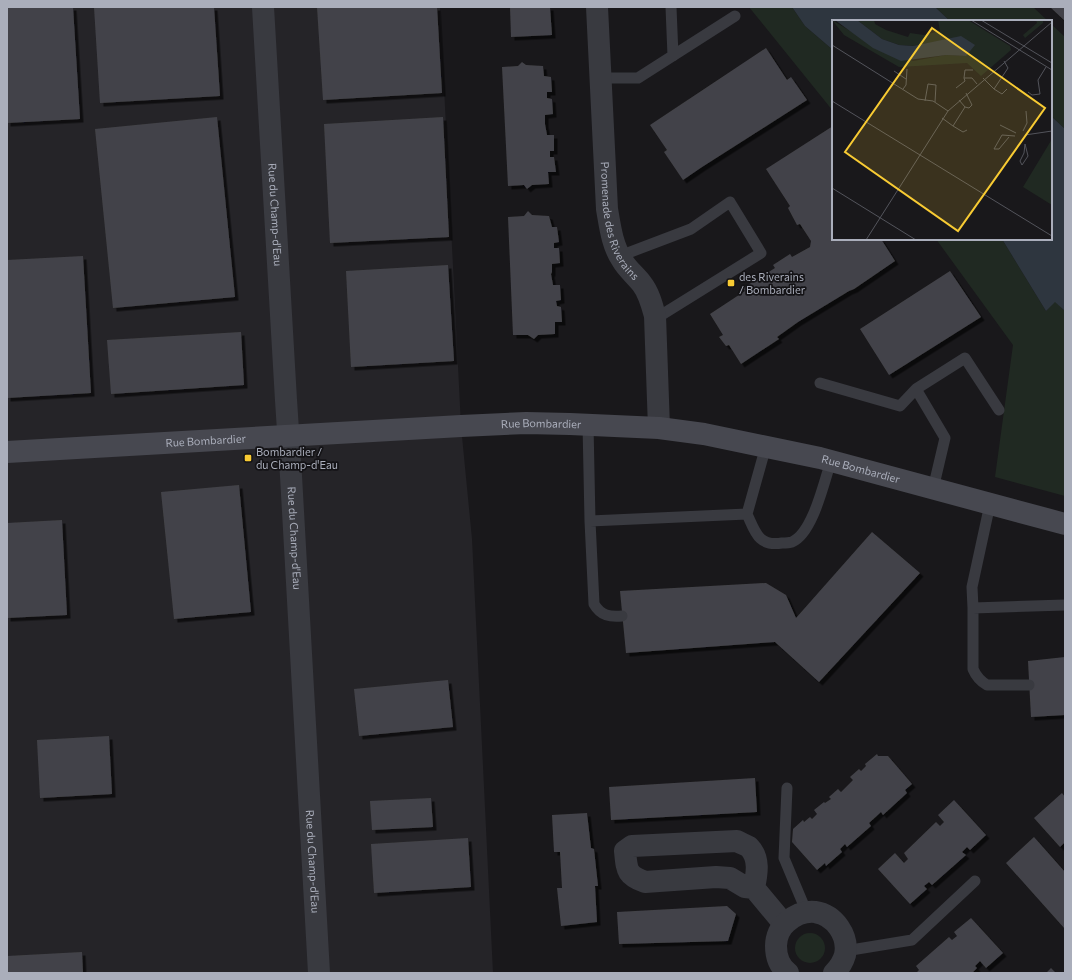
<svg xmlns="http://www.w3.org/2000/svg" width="1072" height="980" font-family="Commissioner,sans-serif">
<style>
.built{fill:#252428}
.green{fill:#202922}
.water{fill:#2e363f}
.building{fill:#434348;filter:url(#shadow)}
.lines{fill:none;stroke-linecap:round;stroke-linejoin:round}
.lane{stroke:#393a40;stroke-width:11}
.street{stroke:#393a40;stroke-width:22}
.secondary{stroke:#474850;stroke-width:22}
.poi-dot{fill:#f8cb33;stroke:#141316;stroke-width:1.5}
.labels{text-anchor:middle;stroke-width:3.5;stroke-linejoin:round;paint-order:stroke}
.street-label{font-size:11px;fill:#aaaebb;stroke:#141316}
.poi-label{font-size:11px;fill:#aaaebb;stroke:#141316;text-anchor:start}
.inset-road{fill:none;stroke:#53545b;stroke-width:1}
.view{fill:#f8cb33;fill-opacity:0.15;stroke:#f8cb33;stroke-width:2}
.inset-edge{fill:none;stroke:#aaaebb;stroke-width:2}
</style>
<defs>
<filter id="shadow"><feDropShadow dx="3.5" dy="3.5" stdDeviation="0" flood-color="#0009"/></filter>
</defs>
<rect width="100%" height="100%" fill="#19181b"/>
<path class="built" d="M7,7H440L461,426L472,539L493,973H7Z"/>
<path class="green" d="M749,7H792L805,26L833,50V111Z
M935,7H1033L1048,21H950Z
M1051,24L1065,37V129L1051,116Z
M936,239H1002L1046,311L1055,301L1065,311V496L995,477L1013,345Z
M795 948a15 15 0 1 1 30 0a15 15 0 1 1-30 0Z"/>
<path class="water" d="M792,7H935L950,21H833V50L805,26Z
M1051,116L1065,129V311L1055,302L1046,311L1002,239H1051Z"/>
<path class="building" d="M7,7H73L80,119L7,123Z
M94,7H214L220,96L100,103Z
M317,7H437L442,93L323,100Z
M510,7H550L552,35L511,37Z
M1050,7H1065V21Z
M766,48L787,80L791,77L807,100L702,167L683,180L664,152L667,150L650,125Z
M522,62L526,65L543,66L544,76L551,77L552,92H547V98L552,99L553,114L545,115V124L547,135H554V151H550V157H554L556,172H548L549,184L532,185L527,189L524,185L508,186L502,67L518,66Z
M217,117L235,297L113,308L95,129Z
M443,117L449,237L330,243L324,124Z
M833,126V239H881L895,261L854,289L849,291L798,322L777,337L779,339L741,364L729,345L726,346L719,337L723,335L710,314L745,291L743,288L775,268L773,265L790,254L792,257L810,247L811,241L800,224L797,225L788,208L790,206L766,169Z
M528,211L532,215L549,216L552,227H557L559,242L554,243V248H559L560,263L552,264V272L551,274L553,285H560L561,300L556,301L557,306L561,307L562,322H555V334L538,335L534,339L528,335H513L508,217L524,216Z
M83,256L91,393L7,398V260Z
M448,265L454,361L351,367L346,271Z
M950,271L981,317L889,375L860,329Z
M241,332L244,385L111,394L107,340Z
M239,485L251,612L174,619L161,492Z
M62,520L67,615L7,618V523Z
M872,532L920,573L819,682L775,642L626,653L620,591L766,583L786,595L796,618Z
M1065,657V715L1031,717L1028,661Z
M448,680L453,727L359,736L354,689Z
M109,736L112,794L40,798L37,740Z
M877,754L878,756H888L912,784L905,790L907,793L883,815L881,812L869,823L871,826L847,847L845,844L840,849L842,852L826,866L825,863L817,870L792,842L793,829L803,820L804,822L810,817L812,819L817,814L814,810L824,802L825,803L831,799L829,797L838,789L841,792L853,780L850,777L859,769L861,771L866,766L865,764Z
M755,778L757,812L611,820L609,787Z
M1062,793L1065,797V842L1060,847L1034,818Z
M431,798L433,827L372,830L370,801Z
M954,800L986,835L970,850L967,847L962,852L966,855L932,885L929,882L924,886L927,889L910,904L878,869L895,853L904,863L908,859L904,853L936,822L940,826L944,822L938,815Z
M587,813L591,848L594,849L598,886H595L597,922L561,926L557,888H562L560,852H554L552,815Z
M1034,837L1065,872V929L1006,863Z
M468,838L471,887L374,893L371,844Z
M727,906L736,914L728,941L619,944L617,912Z
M971,918L1003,953L986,968L980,961L975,966L977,968L972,973H916L919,970L916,966L949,937L952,940L957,936L954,932Z
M82,952L83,973H7V956Z
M1051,968L1056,973H1046Z"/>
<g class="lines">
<path class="lane" d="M671,7L673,56
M600,78H638L735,16
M620,256L691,229L730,202L761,253L655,319
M820,383L900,406L916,389
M588,424L590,521L747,514L766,446
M933,489L945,438L916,389L965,358L999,410
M990,504L972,587L973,608L1065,605
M747,514C755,531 758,547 782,543C785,543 789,543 792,542C813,533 824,482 831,461
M590,521L594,604C601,616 610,617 622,616
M973,608V669C976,676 980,681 987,685H1029
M787,788L784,858L807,913
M845,951L912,940L975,881"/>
<g class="street">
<path id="s1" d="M263,7L286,400L291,476L319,973"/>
<path id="s2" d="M597,7L607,209C610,226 612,245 622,260C627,269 636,276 642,284C649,293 652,305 655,316L659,428"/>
<path d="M754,888C757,874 760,858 749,847C746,845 740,843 737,841L632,846L625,851C627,870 626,875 645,882L716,877L730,878L745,887L754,888L784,924"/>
<path d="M788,973C779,966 776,956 776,946C776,937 780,927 787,922C795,915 804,911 815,912C835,915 849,936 845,955C843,962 839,968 834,973"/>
</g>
<path class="secondary" id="s3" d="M7,452L461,426L526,423L570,424L659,428L704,434L820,458L1065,524"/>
</g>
<g class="poi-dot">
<rect x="727" y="279" width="8" height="8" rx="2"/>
<rect x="244" y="454" width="8" height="8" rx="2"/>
</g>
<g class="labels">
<g class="street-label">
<text dy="4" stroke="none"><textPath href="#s1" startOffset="208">Rue du Champ-d'Eau</textPath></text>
<text dy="4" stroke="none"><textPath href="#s2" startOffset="217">Promenade des Riverains</textPath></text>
<text dy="4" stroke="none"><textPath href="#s3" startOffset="535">Rue Bombardier</textPath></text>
<text dy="4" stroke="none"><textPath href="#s3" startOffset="199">Rue Bombardier</textPath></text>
<text dy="4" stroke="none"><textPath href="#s3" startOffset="859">Rue Bombardier</textPath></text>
<text dy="4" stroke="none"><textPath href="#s1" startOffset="532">Rue du Champ-d'Eau</textPath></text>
<text dy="4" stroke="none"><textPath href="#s1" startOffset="856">Rue du Champ-d'Eau</textPath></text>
</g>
<g class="poi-label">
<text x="739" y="281">des Riverains<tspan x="739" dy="13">/ Bombardier</tspan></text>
<text x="256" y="456">Bombardier /<tspan x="256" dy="13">du Champ-d'Eau</tspan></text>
</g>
</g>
<g transform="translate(832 20)">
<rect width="220" height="220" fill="#19181b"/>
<path d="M0,0L25,15L81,41L114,35L133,36L129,17L81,26L67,25L50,19L25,0H42L43,4L54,10L76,17L78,13L92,15L108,11L106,0H136L178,26L179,30L149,56L135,43L67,47L12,15ZM204,0H211V3L193,18L191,15L205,3ZM220,119V185L191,167Z" fill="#202922"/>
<path d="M3,0H25L50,19L67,25L81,26L129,16L143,25L134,36L114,35L69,41L41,28Z" fill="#2e363f"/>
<path class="inset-road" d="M139,0L220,50M149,0L220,43M0,25L86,79L101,81L116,91M141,50H133L132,58H140L145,64M62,51L74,59M151,58L162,69L176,48L172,41M124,68L133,61L132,58M71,69L74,65L75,49M162,69L170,74L175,69M196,72L200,75L208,74L206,60L214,47M0,81L220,216M93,81L96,64L104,65L103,82M133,87L137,88L140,85L134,73M110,98L121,106L133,87L127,80M168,105L184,113M121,106L131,112L135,110M191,111L195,103L194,91M193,115L220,111M177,117L167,129H162L170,115L183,116M193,124L196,136L190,145L188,141L192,133ZM0,168L84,220M34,220L116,91L220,2"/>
<path class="view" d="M100,8L213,88L126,211L13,132Z"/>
<rect width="220" height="220" class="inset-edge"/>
</g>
<rect width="1072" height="980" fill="none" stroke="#aaaebb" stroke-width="16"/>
</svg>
